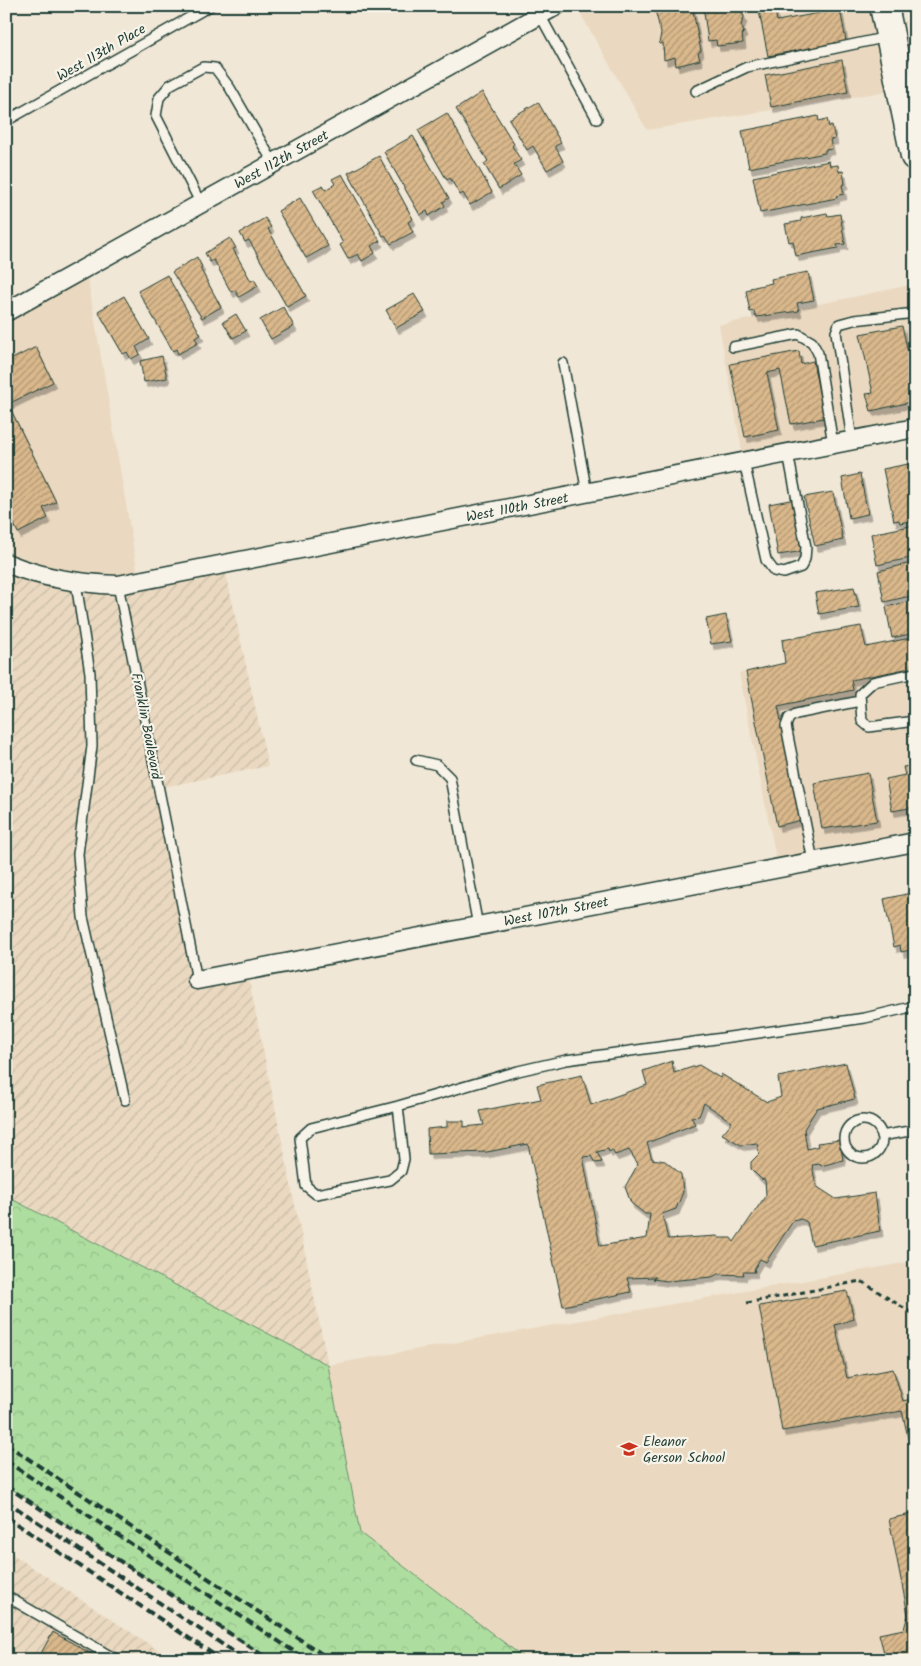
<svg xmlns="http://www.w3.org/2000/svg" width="921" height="1666" font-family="Kalam,sans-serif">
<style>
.built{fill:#ead9c0}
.industrial{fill:url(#industrial-furrows)}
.forest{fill:url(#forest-crowns);stroke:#668e6a}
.building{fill:url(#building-hatch);stroke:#1f3d34;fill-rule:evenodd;filter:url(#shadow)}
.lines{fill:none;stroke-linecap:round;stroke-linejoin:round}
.service-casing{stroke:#1f3d34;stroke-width:12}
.minor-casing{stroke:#1f3d34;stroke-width:21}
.primary-casing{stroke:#1f3d34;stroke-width:31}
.path{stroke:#1f3d34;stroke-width:3;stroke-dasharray:5 4;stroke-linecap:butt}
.service{stroke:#f7f3e8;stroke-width:9}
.minor{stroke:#f7f3e8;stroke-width:18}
.primary{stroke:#f7f3e8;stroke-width:28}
.rail{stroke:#1f3d34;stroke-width:4;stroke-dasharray:8 4;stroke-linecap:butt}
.labels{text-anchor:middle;stroke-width:4.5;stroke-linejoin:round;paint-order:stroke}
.street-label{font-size:14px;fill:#1f3d34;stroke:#f7f3e8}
.poi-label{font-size:14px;fill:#1f3d34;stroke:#f7f3e8;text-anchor:start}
</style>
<defs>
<pattern id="industrial-furrows" width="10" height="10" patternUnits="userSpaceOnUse" patternTransform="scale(1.25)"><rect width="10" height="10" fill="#ead9c0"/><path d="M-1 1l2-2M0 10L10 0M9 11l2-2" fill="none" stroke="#c8bba6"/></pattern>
<pattern id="forest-crowns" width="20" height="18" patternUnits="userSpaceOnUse" patternTransform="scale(1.25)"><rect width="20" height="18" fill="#aede9f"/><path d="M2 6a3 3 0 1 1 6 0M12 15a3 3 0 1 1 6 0" fill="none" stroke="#95bf8a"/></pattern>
<pattern id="building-hatch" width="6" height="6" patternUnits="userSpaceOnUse" patternTransform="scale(1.25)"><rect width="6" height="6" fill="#dab88c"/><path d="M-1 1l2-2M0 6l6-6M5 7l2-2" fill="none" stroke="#b09773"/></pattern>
<filter id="shadow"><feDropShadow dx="3" dy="5.5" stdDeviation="0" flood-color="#0004"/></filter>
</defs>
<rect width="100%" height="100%" fill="#f1e7d6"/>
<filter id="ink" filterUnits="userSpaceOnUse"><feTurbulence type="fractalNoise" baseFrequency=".02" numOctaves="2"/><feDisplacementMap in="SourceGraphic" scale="10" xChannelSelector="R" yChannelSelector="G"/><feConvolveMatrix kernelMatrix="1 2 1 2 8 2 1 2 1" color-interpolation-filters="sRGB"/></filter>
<g filter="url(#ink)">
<path class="built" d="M576,6H884L888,24L915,19V106L902,89L647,130Z
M86,268L139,581L118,585L6,563V312Z
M915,284V434L744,462L719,325Z
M915,639V842L778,868L739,673Z
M915,1261V1660H527L360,1533L328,1365Z"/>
<path class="industrial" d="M6,563L76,583L224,564L268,766L159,788L197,980L247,971L328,1365L6,1196Z
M6,1550L173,1660H6Z"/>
<path class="forest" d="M6,1196L328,1365L360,1533L527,1660H270L6,1485Z"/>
<path class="building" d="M654,6H692L701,51L698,53L700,60L676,66L675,57L664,60L663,43L659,44L661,33Z
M703,6H739L744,17L741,25L744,32L742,34L743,43L717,46L716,40L708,41Z
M758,6H774L777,21L840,9L846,41L768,56Z
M842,60L848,92L771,107L765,75Z
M482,92L514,144L512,146L521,160L514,164L521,175L499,189L484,164L488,161L456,109Z
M538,102L561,143L555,146L563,161L547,170L533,146L527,150L509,119Z
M447,113L492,192L470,205L463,193L460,195L450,178L447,180L418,130Z
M818,116L819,121L827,119L829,127L832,126L835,139L830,140L832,149L825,150V153L749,168L742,131Z
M413,136L449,198L443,202L445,206L429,216L427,211L420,215L384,152Z
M379,156L413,219L408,222L413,232L391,244L385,235L383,236L348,173Z
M829,161L830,166L838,165L839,172L843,171L845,184L842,185L844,194L836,196L837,198L760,213L753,177Z
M342,174L380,241L371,246L375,253L362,261L358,254L348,259L340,245L343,243L313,190L323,185L325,190L335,184L332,179Z
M300,198L328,246L306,258L278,211Z
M827,213L828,216L840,214L845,244L837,245L838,248L796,256L793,241L789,242L785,224L801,221V218Z
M265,218L271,227L268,229L306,296L287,307L249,240L245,242L240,233Z
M230,238L236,248L233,249L251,281L254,279L258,286L239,297L235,290L231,292L214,260L210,262L205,253Z
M197,257L202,267L200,268L221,307L202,318L172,272Z
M808,272L814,300L797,303L799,311L756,317L754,311L750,312L746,291L750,290V288L772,283L771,279Z
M167,275L201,335L195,338L198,343L178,354L176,349L173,351L138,291Z
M414,294L425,312L396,328L386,310Z
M124,296L149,339L136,347L140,354L131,359L127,352L123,354L98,311Z
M283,307L294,326L271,339L260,320Z
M236,314L246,331L233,338L223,322Z
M902,326L915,383V401L871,411L866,394L873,393L860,334Z
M36,347L53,382L8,404L56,502L43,508L48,518L18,533L13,522L6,525V362Z
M799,351L801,364L813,361L824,418L791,424L780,370L767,373L779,430L745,437L730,364Z
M162,356L167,378L144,382L140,361Z
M913,463H915V520L900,523L899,520L894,521L883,469Z
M860,474L868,514L849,518L842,478Z
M833,492L843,540L815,546L804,497Z
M795,499L804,551L778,555L769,504Z
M915,525V557L877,565L871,534Z
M915,562V595L884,602L878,571Z
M854,587L859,607L819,614L815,593Z
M915,600V633L892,638L886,607Z
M726,615L732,641L711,644L706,619Z
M861,626L866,647L915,637V667L851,680L853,690L778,706L801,820L777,826L746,672L785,663L782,640Z
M915,765V807L892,811L886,779L905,775L903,767Z
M868,773L877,821L822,829L814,783Z
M915,892V949L901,952L900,945L894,947L884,899Z
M672,1061L674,1073L699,1065L720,1078L721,1074L767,1102L781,1097L778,1077L846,1063L855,1099L817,1108L804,1129L807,1149L818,1146L817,1143L840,1140L843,1160L821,1166L820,1164L812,1165L816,1186L836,1199L875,1193L880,1231L812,1245L807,1222L801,1219L793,1221L766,1262L760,1259L754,1269L755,1272H743L744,1275L718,1274L712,1277L667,1281L653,1279L656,1277L627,1278L631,1292L563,1306L528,1144L487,1152L428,1154L427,1129L447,1127V1121H464V1127L484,1125L480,1111L541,1099L537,1085L582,1075L591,1105L647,1085L643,1071ZM704,1103L732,1122L722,1134L741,1145L757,1143L759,1154L751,1162V1169L761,1179L765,1180L766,1195L734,1242L731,1238H719L717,1236L668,1239L662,1214L676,1209L683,1192L681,1174L665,1161L652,1159L647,1143L695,1124L691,1117L699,1116ZM608,1149L609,1152L612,1150L615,1155L629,1150L638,1164L625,1187L631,1203L645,1214H650L647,1238L600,1246L583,1157L591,1156L595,1163L602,1162L597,1152Z
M847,1291L854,1319L835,1325L847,1378L893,1369L903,1401L915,1398V1468L902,1411L782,1431L759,1306Z
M915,1513V1660H886L879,1634L904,1629L908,1615L889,1519Z
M53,1632L102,1660H37Z"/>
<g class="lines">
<g class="service-casing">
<path id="service" d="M540,15L597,119
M696,91L747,67L888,37
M6,121L210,6
M201,204L156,116L159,98L170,85L203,67L215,68L230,88L274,164
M733,347L798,334L812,342L818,353L833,444
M563,363L587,493
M852,440L836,332L839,324L854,320L915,313
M744,462L766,560L774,571L784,573L801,567L805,559L806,547L788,453
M76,583L90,673L92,746L78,854L83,917L125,1100
M118,585L197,980
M915,673L873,682L860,694L862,721L869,727L915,721
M416,760L437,765L450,778L478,926
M813,861L786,726L789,718L796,714L860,701
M398,1106L404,1159L401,1171L390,1180L316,1194L306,1186L300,1138L311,1128L398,1106L518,1071L566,1060L865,1018L915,1006
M844 1139a19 19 0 1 1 38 0a19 19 0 1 1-38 0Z
M881,1136L915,1130
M6,1596L117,1660"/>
</g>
<g class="minor-casing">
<path id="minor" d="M6,312L556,6
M6,563C45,579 77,583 118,585L915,428
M197,980L915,842"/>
</g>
<g class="primary-casing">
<path id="primary" d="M884,6L915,156"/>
</g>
<path class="path" d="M747,1303L861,1281L915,1315"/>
<use href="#service" class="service"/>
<use href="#minor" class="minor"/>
<use href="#primary" class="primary"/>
<path class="rail" d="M6,1444L331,1660
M6,1461L307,1660
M6,1486L270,1660
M6,1501L246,1660
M6,1517L222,1660"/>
</g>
</g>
<defs>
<g id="school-bare" transform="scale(1.35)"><path d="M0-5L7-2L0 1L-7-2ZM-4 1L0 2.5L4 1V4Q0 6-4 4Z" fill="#c8321e" stroke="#f7f3e8" stroke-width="2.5" paint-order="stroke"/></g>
</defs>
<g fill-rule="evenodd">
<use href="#school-bare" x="629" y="1449"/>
</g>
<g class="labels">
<g class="street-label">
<text transform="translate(101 52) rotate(-30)" y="5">West 113th Place</text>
<text transform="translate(281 159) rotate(-29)" y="5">West 112th Street</text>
<text transform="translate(517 507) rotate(-11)" y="5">West 110th Street</text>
<text transform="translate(147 726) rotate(79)" y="5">Franklin Boulevard</text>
<text transform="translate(556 911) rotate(-11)" y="5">West 107th Street</text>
</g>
<g class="poi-label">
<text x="643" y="1446">Eleanor<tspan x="643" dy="16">Gerson School</tspan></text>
</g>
</g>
<rect width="921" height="1666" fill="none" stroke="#f7f3e8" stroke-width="25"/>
<rect x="12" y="12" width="896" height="1641" fill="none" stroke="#1f3d34" stroke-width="2" filter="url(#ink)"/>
</svg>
